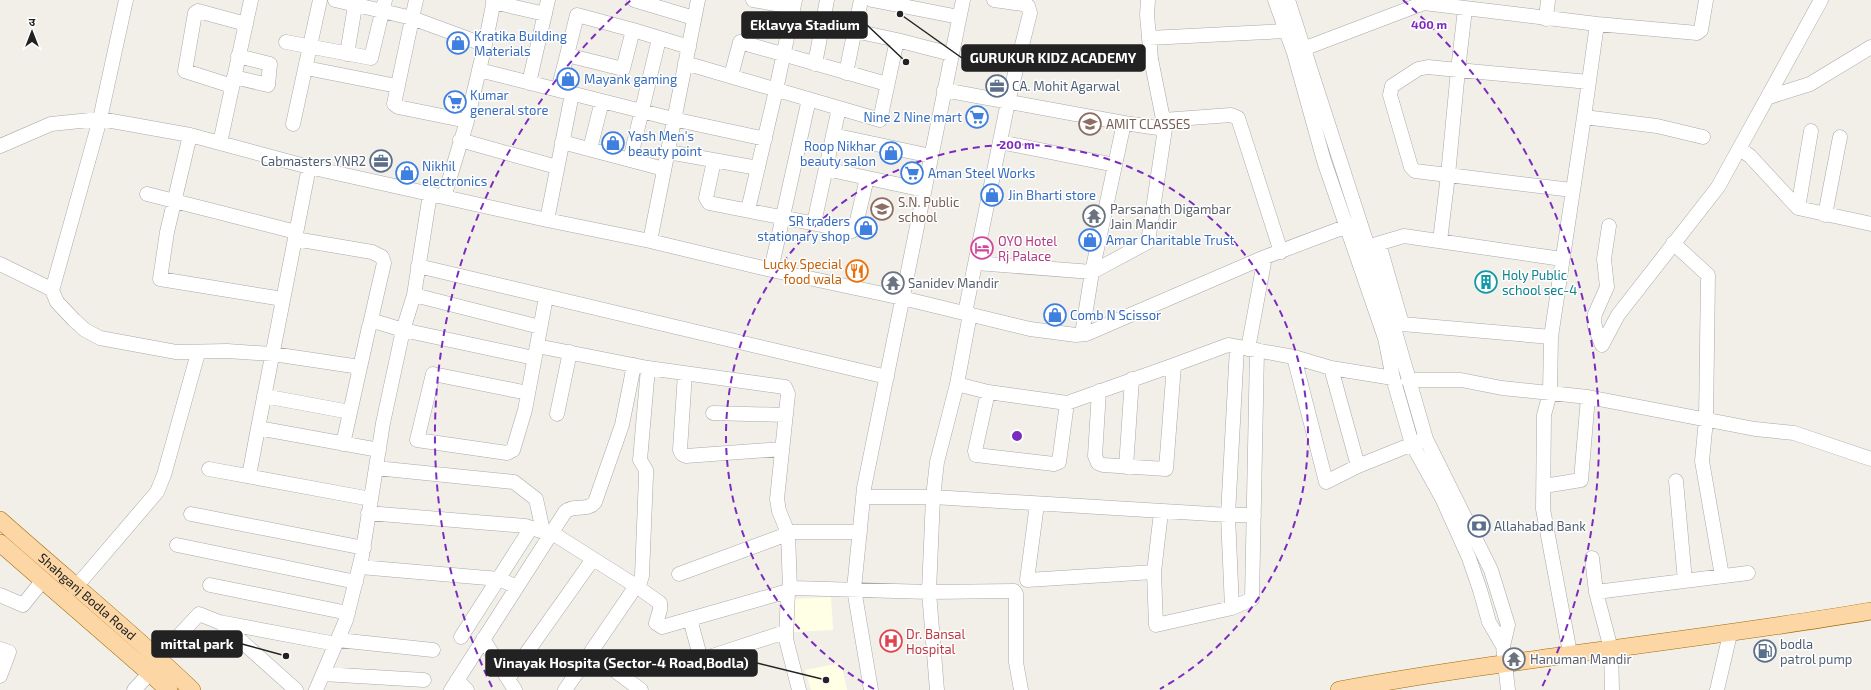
<svg xmlns="http://www.w3.org/2000/svg" width="1871" height="690" font-family="'Exo 2','Noto Sans Devanagari',sans-serif">
<style>
.education{fill:#ffffe5}
.lines{fill:none;stroke-linecap:round;stroke-linejoin:round}
.minor-casing{stroke:#a9a9a9;stroke-width:15}
.major-casing{stroke:#a06b00;stroke-width:18}
.minor{stroke:#fff;stroke-width:14}
.major{stroke:#fcd6a4;stroke-width:17}
.ring{fill:none;stroke:#7b2cbf;stroke-width:2;stroke-dasharray:7 5}
.labels{text-anchor:middle;stroke-width:3;stroke-linejoin:round;paint-order:stroke}
.shop-label{font-size:13px;fill:#366cbe;stroke:#fff;text-anchor:start}
.service-label{font-size:13px;fill:#4e5e75;stroke:#fff;text-anchor:start}
.education-label{font-size:13px;fill:#785e54;stroke:#fff;text-anchor:start}
.worship-label{font-size:13px;fill:#5b616d;stroke:#fff;text-anchor:start}
.hotel-label{font-size:13px;fill:#b23c85;stroke:#fff;text-anchor:start}
.food-label{font-size:13px;fill:#c56008;stroke:#fff;text-anchor:end}
.culture-label{font-size:13px;fill:#0d838f;stroke:#fff;text-anchor:start}
.street-label{font-size:13px;fill:#222;stroke:#fff}
.health-label{font-size:13px;fill:#be3a42;stroke:#fff;text-anchor:start}
.centre{fill:#7b2cbf;stroke:#fff;stroke-width:2}
.ring-label{font-size:12px;text-anchor:middle;font-weight:bold;fill:#7b2cbf;stroke:#fff;stroke-width:3;stroke-linejoin:round;paint-order:stroke}
.leader{fill:none;stroke:#222;stroke-width:1.5}
.callout-dot{fill:#222;stroke:#fff;stroke-width:1.5}
.callout{fill:#222;stroke:#222;stroke-width:1.5}
.callout-label{font-size:14px;text-anchor:middle;font-weight:bold;fill:#fff}
</style>
<rect width="100%" height="100%" fill="#f2efe9"/>
<path class="education" d="M831,597L833,630L794,632L792,599Z
M841,663L847,690H811L805,670Z"/>
<g class="lines">
<g class="minor-casing">
<path id="minor" d="M335,0L412,18L485,45L467,121L444,197
M416,0L394,104L398,107L467,121
M634,0L694,18
M753,0L793,7
M872,0L959,17
M1275,0L1294,53L1324,161L1385,338L1393,378L1412,444L1442,498L1469,558L1480,590L1489,622L1503,646L1508,690
M1288,0L1392,321L1426,439L1491,570L1508,625L1503,646
M493,2L545,14
M1465,9L1458,70L1589,82
M1546,19L1548,0
M1597,24L1697,33L1701,30L1706,0
M633,30L689,47
M855,31L897,40
M1149,38L1286,31
M286,42L371,58L385,0
M485,45L494,0
M1303,49L1424,3L1597,24L1584,117L1657,126L1703,137
M347,54L355,6
M685,63L880,120L897,40L951,54
M815,64L827,0
M1428,67L1458,70L1448,175L1415,171L1411,167L1390,95L1392,86L1418,69Z
M306,68L397,86
M479,70L673,119L765,139
M846,73L861,0
M731,76L740,42L887,84
M234,77L268,85L270,64L238,56
M529,83L548,0
M232,86L185,71L195,13L198,11L246,24
M558,90L567,55L623,69L633,30L577,15L567,55
M944,90L1124,123L1092,272L1082,334
M1769,97L1810,84L1871,47
M1163,120L1231,115L1238,118L1281,252
M1124,123L1165,129
M293,124L320,0
M190,135L167,232L160,279L283,299
M833,135L931,156
M460,140L557,167
M562,142L664,169
M1000,142L1115,165
M220,143L251,0
M0,146L51,124L100,119L123,123L190,135L309,167L547,220L650,241L771,270L902,298L1030,329L1076,335L1086,334L1265,257L1358,222
M590,149L602,101
M1740,149L1750,156L1798,208L1871,224
M668,152L758,168
M630,160L659,39
M714,161L706,198L709,203L852,231L855,229L867,178
M826,169L924,190
M147,194L296,232
M1798,208L1811,131
M748,210L776,90L795,0
M1825,215L1840,137
M547,220L572,94
M814,223L839,108
M295,239L372,252L382,257L384,263L370,324
M650,241L698,0
M1440,241L1448,175L1572,190
M1673,243L1708,275L1706,420L1702,461L1722,576
M1379,244L1402,324L1551,337
M1370,246L1404,236L1562,259
M976,263L1092,272L1148,242L1165,129L1151,59L1147,15L1148,0
M0,264L49,288L53,287L100,119L126,0
M418,266L887,377
M771,270L809,99
M51,288L57,302L74,320L85,330L100,338L176,352L227,351L273,354L360,367
M414,295L540,327
M965,313L1008,102L1030,13L1028,6L1023,4L994,0
M1602,345L1618,315L1718,187L1821,0
M1602,345L1595,327L1594,320L1595,314L1607,287L1604,259L1609,226
M537,346L648,368L785,387L788,394L777,499L779,511L788,533L790,589
M1237,347L1228,515H1254
M1248,349L1265,257
M1294,357L1326,482L1358,466L1420,441
M1174,365L1228,345L1294,357L1331,368L1358,466
M648,368L640,460L646,470V476L642,576L640,582L636,586L660,603V610L656,623L662,627L788,591
M1331,368L1393,378
M685,373L680,450L682,454L686,456L782,449
M1408,380H1461L1502,388L1588,397L1755,429L1794,433L1871,459
M957,384L988,392L1067,403L1059,462L1054,464L976,455L975,451L988,392
M528,393L433,374L417,440L507,453L513,450L525,410L546,297
M264,396L350,412
M1067,403L1174,365L1166,469L1103,465L1098,463L1095,456L1099,391
M713,413L786,415
M557,414L570,352
M258,428L309,167
M343,444L369,327L370,324L377,322L403,330L534,358
M1126,467L1132,379
M376,468L514,482L536,499L543,531
M209,469L371,499
M249,476L258,428L379,450
M1676,481L1685,581
M1544,486L1581,480L1588,397
M863,497H933L1228,515L1232,608
M1037,504L1027,580L1154,572L1161,512
M368,513L525,526L557,536L636,586L565,690
M191,514L364,548
M177,545L356,582
M1592,558L1596,592L1611,649L1612,690
M360,567L499,579L517,587
M1154,572L1156,625L1232,608L1252,599L1257,350
M679,574L793,532H860
M210,585L348,613
M75,588L157,492L164,475L198,353
M1596,592L1748,573
M0,595L23,605L43,580
M690,619L700,656L703,659L785,632
M220,622L296,690
M461,637L531,528
M483,639L515,690
M338,640L433,650
M0,649L9,652L0,676
M591,653L641,690
M1570,653L1543,509L1544,415L1550,393L1551,337L1584,117
M158,658L199,614L219,622L336,644
M323,674L424,680
M508,679L593,559
M457,680L467,690
M134,690L150,673
M316,690L346,620L362,556L383,423L403,330L414,295L430,194
M451,690L565,512C573,504 588,512 595,502L622,425L634,365
M799,690L786,639L788,591L793,588L929,592L1014,591L1016,594V662L1021,690
M871,690L854,589L864,488L963,0
M937,690L929,592L933,497L937,462L957,384L970,314
M1717,690L1730,634"/>
</g>
<g class="major-casing">
<g id="major">
<path id="s1" d="M0,520C64,577 130,631 192,690"/>
<path d="M0,543L169,690"/>
<path d="M1339,690C1515,658 1694,641 1871,611"/>
</g>
</g>
<use href="#minor" class="minor"/>
<use href="#major" class="major"/>
</g>
<g class="ring">
<path d="M874 689A291 291 0 1 1 1160 689"/>
<path d="M492 687A582 582 0 0 1 631 0M1403 0A582 582 0 0 1 1542 687"/>
</g>
<defs>
<g id="shop-ring" transform="scale(1.15)"><circle r="9.5" fill="#fff" stroke="#3f7fe0" stroke-width="1.5"/><path d="M-5-2.5h2.3a2.7 3.5 0 0 1 5.4 0H5L5.5 6h-11ZM-1.5-2.5h3a1.5 2.3 0 0 0-3 0Z" fill="#3f7fe0"/></g>
<g id="office-ring" transform="scale(1.15)"><circle r="9.5" fill="#fff" stroke="#5c6f8a" stroke-width="1.5"/><path d="M-6-3h4V-5.5h4V-3h4V5H-6ZM-1-4.5V-3h2v-1.5ZM-6 0V1H6V0Z" fill="#5c6f8a"/></g>
<g id="supermarket-ring" transform="scale(1.15)"><circle r="9.5" fill="#fff" stroke="#3f7fe0" stroke-width="1.5"/><path d="M-6-5.5h2.5l.6 2H6L4.5 2H-2.5L-4.4-4H-6ZM-1.5 3.2a1.3 1.3 0 1 0 .1 0ZM3 3.2a1.3 1.3 0 1 0 .1 0Z" fill="#3f7fe0"/></g>
<g id="school-ring" transform="scale(1.15)"><circle r="9.5" fill="#fff" stroke="#8d6e63" stroke-width="1.5"/><path d="M0-5L7-2L0 1L-7-2ZM-4 1L0 2.5L4 1V4Q0 6-4 4Z" fill="#8d6e63"/></g>
<g id="temple-ring" transform="scale(1.15)"><circle r="9.5" fill="#fff" stroke="#6b7280" stroke-width="1.5"/><path d="M0-6L5-2H3V0L6.5 2.5H4V6H1.5V3h-3V6H-4V2.5H-6.5L-3 0V-2H-5Z" fill="#6b7280"/></g>
<g id="hotel-ring" transform="scale(1.15)"><circle r="9.5" fill="#fff" stroke="#d1479c" stroke-width="1.5"/><path d="M-6-4.5h1.5V1H6V5H4.5V3h-9V5H-6ZM-4 0a1.8 1.8 0 1 1 3.6 0ZM.5 0V-2.5h3Q6-2.5 6 0Z" fill="#d1479c"/></g>
<g id="restaurant-ring" transform="scale(1.15)"><circle r="9.5" fill="#fff" stroke="#e8710a" stroke-width="1.5"/><path d="M-5-6h1v4h1v-4h1v4h1v-4h1v5L-1.5 .5V6h-2V.5L-5-1ZM5-6V6H3V1.5H1.5Q1.5-4 5-6Z" fill="#e8710a"/></g>
<g id="building-ring" transform="scale(1.15)"><circle r="9.5" fill="#fff" stroke="#0f9aa8" stroke-width="1.5"/><path d="M-4-6H4V6H1V3H-1V6H-4ZM-2.5-4.3h1.7v1.8h-1.7ZM.8-4.3h1.7v1.8H.8ZM-2.5-1h1.7V.8h-1.7ZM.8-1h1.7V.8H.8Z" fill="#0f9aa8"/></g>
<g id="bank-ring" transform="scale(1.15)"><circle r="9.5" fill="#fff" stroke="#5c6f8a" stroke-width="1.5"/><path d="M-6-4H6V4H-6ZM0-2.3a2.3 2.3 0 1 0 0 4.6a2.3 2.3 0 1 0 0-4.6Z" fill="#5c6f8a"/></g>
<g id="hospital-ring" transform="scale(1.15)"><circle r="9.5" fill="#fff" stroke="#e0444e" stroke-width="1.5"/><path d="M-5-5h3v3.5h4V-5h3V5h-3V1.5h-4V5h-3Z" fill="#e0444e"/></g>
<g id="fuel-ring" transform="scale(1.15)"><circle r="9.5" fill="#fff" stroke="#5c6f8a" stroke-width="1.5"/><path d="M-5.5-6h7V0h2V4h1.3V-2.5L3-4.5l.8-.8L6-3V5H2.5V1h-1V6h-7ZM-4.2-4.7v3.2H.2V-4.7Z" fill="#5c6f8a"/></g>
</defs>
<g fill-rule="evenodd">
<use href="#shop-ring" x="458" y="43"/>
<use href="#shop-ring" x="568" y="79"/>
<use href="#office-ring" x="997" y="86"/>
<use href="#supermarket-ring" x="455" y="102"/>
<use href="#supermarket-ring" x="977" y="117"/>
<use href="#school-ring" x="1090" y="124"/>
<use href="#shop-ring" x="613" y="143"/>
<use href="#shop-ring" x="891" y="153"/>
<use href="#office-ring" x="381" y="161"/>
<use href="#shop-ring" x="407" y="173"/>
<use href="#supermarket-ring" x="912" y="173"/>
<use href="#shop-ring" x="992" y="195"/>
<use href="#school-ring" x="882" y="209"/>
<use href="#temple-ring" x="1094" y="216"/>
<use href="#shop-ring" x="866" y="228"/>
<use href="#shop-ring" x="1090" y="240"/>
<use href="#hotel-ring" x="982" y="248"/>
<use href="#restaurant-ring" x="857" y="271"/>
<use href="#building-ring" x="1486" y="282"/>
<use href="#temple-ring" x="893" y="283"/>
<use href="#shop-ring" x="1055" y="315"/>
<use href="#bank-ring" x="1479" y="526"/>
<use href="#hospital-ring" x="891" y="641"/>
<use href="#fuel-ring" x="1765" y="651"/>
<use href="#temple-ring" x="1514" y="659"/>
</g>
<g class="labels">
<g class="shop-label">
<text x="474" y="41">Kratika Building<tspan x="474" dy="15">Materials</tspan></text>
<text x="584" y="84">Mayank gaming</text>
<text x="470" y="100">Kumar<tspan x="470" dy="15">general store</tspan></text>
<text x="962" y="122" text-anchor="end">Nine 2 Nine mart</text>
<text x="628" y="141">Yash Men's<tspan x="628" dy="15">beauty point</tspan></text>
<text x="876" y="151" text-anchor="end">Roop Nikhar<tspan x="876" dy="15">beauty salon</tspan></text>
<text x="422" y="171">Nikhil<tspan x="422" dy="15">electronics</tspan></text>
<text x="928" y="178">Aman Steel Works</text>
<text x="1008" y="200">Jin Bharti store</text>
<text x="850" y="226" text-anchor="end">SR traders<tspan x="850" dy="15">stationary shop</tspan></text>
<text x="1106" y="245">Amar Charitable Trust</text>
<text x="1070" y="320">Comb N Scissor</text>
</g>
<g class="service-label">
<text x="1012" y="91">CA. Mohit Agarwal</text>
<text x="366" y="166" text-anchor="end">Cabmasters YNR2</text>
<text x="1494" y="531">Allahabad Bank</text>
<text x="1780" y="649">bodla<tspan x="1780" dy="15">patrol pump</tspan></text>
</g>
<g class="education-label">
<text x="1106" y="129">AMIT CLASSES</text>
<text x="898" y="207">S.N. Public<tspan x="898" dy="15">school</tspan></text>
</g>
<g class="worship-label">
<text x="1110" y="214">Parsanath Digambar<tspan x="1110" dy="15">Jain Mandir</tspan></text>
<text x="908" y="288">Sanidev Mandir</text>
<text x="1530" y="664">Hanuman Mandir</text>
</g>
<g class="hotel-label">
<text x="998" y="246">OYO Hotel<tspan x="998" dy="15">Rj Palace</tspan></text>
</g>
<g class="food-label">
<text x="842" y="269">Lucky Special<tspan x="842" dy="15">food wala</tspan></text>
</g>
<g class="culture-label">
<text x="1502" y="280">Holy Public<tspan x="1502" dy="15">school sec-4</tspan></text>
</g>
<g class="street-label">
<text dy="5" stroke="none"><textPath href="#s1" startOffset="116">Shahganj Bodla Road</textPath></text>
</g>
<g class="health-label">
<text x="906" y="639">Dr. Bansal<tspan x="906" dy="15">Hospital</tspan></text>
</g>
</g>
<circle cx="1017" cy="436" r="6" class="centre"/>
<g class="ring-label">
<text x="1429" y="29">400 m</text>
<text x="1017" y="149">200 m</text>
</g>
<path class="leader" d="M906 62L867 25M900 14L962 58M286 656L242 644M826 680L757 663"/>
<g class="callout-dot">
<circle cx="906" cy="62" r="4"/>
<circle cx="900" cy="14" r="4"/>
<circle cx="286" cy="656" r="4"/>
<circle cx="826" cy="680" r="4"/>
</g>
<g class="callout">
<rect x="742" y="12" width="125" height="26" rx="4"/>
<rect x="962" y="45" width="183" height="26" rx="4"/>
<rect x="152" y="631" width="90" height="26" rx="4"/>
<rect x="486" y="650" width="271" height="26" rx="4"/>
</g>
<g class="callout-label">
<text x="805" y="30">Eklavya Stadium</text>
<text x="1053" y="63">GURUKUR KIDZ ACADEMY</text>
<text x="197" y="649">mittal park</text>
<text x="621" y="668">Vinayak Hospita (Sector-4 Road,Bodla)</text>
</g>
<g transform="translate(32 32)" stroke="#ffffff" stroke-width="3" paint-order="stroke">
<path d="M0-3L7 15L0 10L-7 15Z" fill="#222222"/>
<text y="-6" font-size="11" font-weight="bold" text-anchor="middle" fill="#222222">उ</text>
</g>
</svg>
